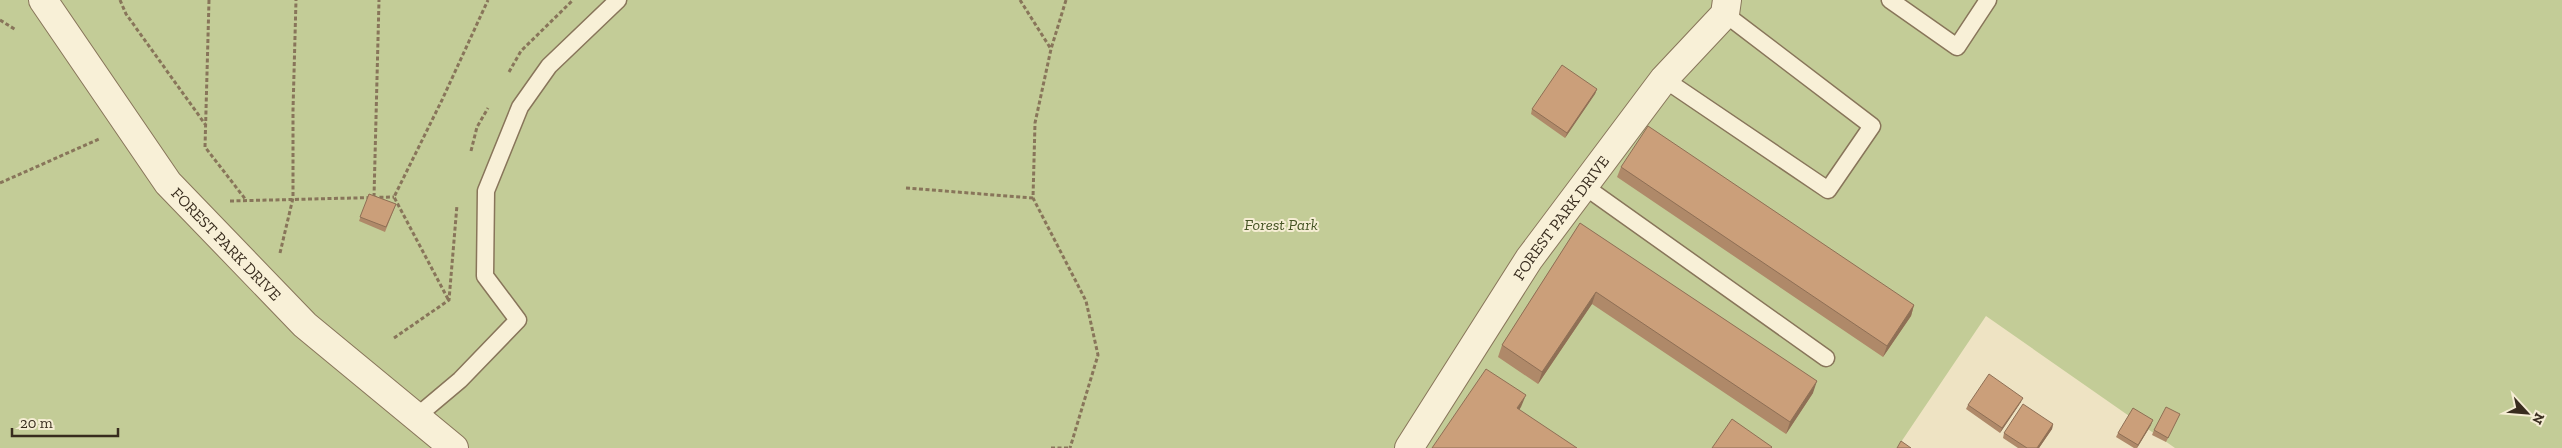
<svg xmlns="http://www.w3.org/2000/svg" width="2562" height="448" font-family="'Zilla Slab',serif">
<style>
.green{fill:#c3cc97}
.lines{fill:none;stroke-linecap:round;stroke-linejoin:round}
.lane-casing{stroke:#88755a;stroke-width:19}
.street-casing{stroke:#88755a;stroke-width:30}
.path{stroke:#88755a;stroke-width:3;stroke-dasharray:4 2.5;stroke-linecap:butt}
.lane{stroke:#f8f0d7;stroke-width:16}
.street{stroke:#f8f0d7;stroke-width:28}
.wall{fill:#af8969}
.shaded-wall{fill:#8e6f55}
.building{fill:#cb9f7a;stroke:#8e6f55}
.labels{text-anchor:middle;stroke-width:4;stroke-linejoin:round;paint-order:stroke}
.street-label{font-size:16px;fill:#382c1e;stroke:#f5edd3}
.park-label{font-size:16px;font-style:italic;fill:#465425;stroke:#f5edd3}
</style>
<rect width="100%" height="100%" fill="#eee3c3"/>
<path class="green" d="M0,0H2562V448H2175L1986,316L1897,448H0Z"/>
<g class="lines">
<g class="lane-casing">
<path id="lane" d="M1890,0L1957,47L1988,0
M1664,79L1828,190L1872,126L1725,14
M1584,186L1826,358
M416,417L460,380L518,320L485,276L486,191L520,107L549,66L618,0"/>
</g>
<g class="street-casing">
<g id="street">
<path id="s1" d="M43,0L168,183L305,325L454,448"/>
<path id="s2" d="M1409,448L1529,259L1664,79L1725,14L1727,0"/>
</g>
</g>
<path class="path" d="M120,0L126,14L205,124
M209,0L205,147L246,200
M1020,0L1051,49
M1066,0L1051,49L1035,123L1033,198L1086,301L1098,355L1070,448
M0,20L16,30
M509,72L521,51L573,0
M471,151L477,127L488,108
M0,183L99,139
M906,188L1033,198
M374,197L379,0
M230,201L394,197
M280,253L293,198V110L296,0
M448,299L394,197L442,100L488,0
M394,338L449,300L457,205
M1051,448H1070"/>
<use href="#lane" class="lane"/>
<use href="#street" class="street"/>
</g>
<path class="wall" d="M1597,89L1595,94L1565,138L1531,114L1532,109Z
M1621,167L1914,305L1911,316L1883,357L1617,177Z
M369,194L396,204L385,232L359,221Z
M1580,223L1813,393L1786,434L1592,304L1538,384L1498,357L1502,345Z
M2021,402L2000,433L1966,409L1968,405Z
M2180,414L2166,442L2152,435L2154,430Z
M2053,424L2052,429L2039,448H2018L2003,438L2004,433Z
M2151,425L2137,448H2134L2116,437L2118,433Z"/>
<path class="shaded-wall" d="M1597,89L1595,94L1565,138L1567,133Z
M1596,292L1592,304L1538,384L1542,372Z
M1914,305L1911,316L1883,357L1887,346Z
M1817,381L1813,393L1786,434L1790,422Z
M1526,395L1521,407L1513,420L1517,408Z
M2023,398L2021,402L2000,433L2002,428Z
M2153,420L2151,425L2137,448L2138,445Z
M2053,424L2052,429L2039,448H2037Z"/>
<path class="building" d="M1562,65L1597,89L1567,133L1532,109Z
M1648,126L1914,305L1887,346L1621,167Z
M369,194L396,204L386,227L360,217Z
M1580,223L1817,381L1790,422L1596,292L1542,372L1502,345Z
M1486,369L1526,395L1517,408L1577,448H1432Z
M1989,374L2023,398L2002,428L1968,405Z
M2023,404L2053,424L2037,448H2027L2004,433Z
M2166,407L2180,414L2168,438L2154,430Z
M2133,408L2153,420L2138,445L2118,433Z
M1732,419L1772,447L1771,448H1712Z
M1901,441L1911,448H1897Z"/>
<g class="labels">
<g class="street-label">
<text dy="6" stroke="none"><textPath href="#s2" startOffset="276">FOREST PARK DRIVE</textPath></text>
<text dy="6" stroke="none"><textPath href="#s1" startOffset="306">FOREST PARK DRIVE</textPath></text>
</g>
<g class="park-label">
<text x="1281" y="230">Forest Park</text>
</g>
</g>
<g transform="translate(2527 413) rotate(116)" stroke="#f5edd3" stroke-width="4" paint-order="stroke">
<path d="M0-4L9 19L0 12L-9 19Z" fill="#382c1e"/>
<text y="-8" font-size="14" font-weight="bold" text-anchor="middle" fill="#382c1e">N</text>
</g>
<path d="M12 428v8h106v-8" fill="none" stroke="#382c1e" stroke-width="2.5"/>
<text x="20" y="428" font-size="15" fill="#382c1e" stroke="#f5edd3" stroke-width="4" paint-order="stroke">20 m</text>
</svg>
